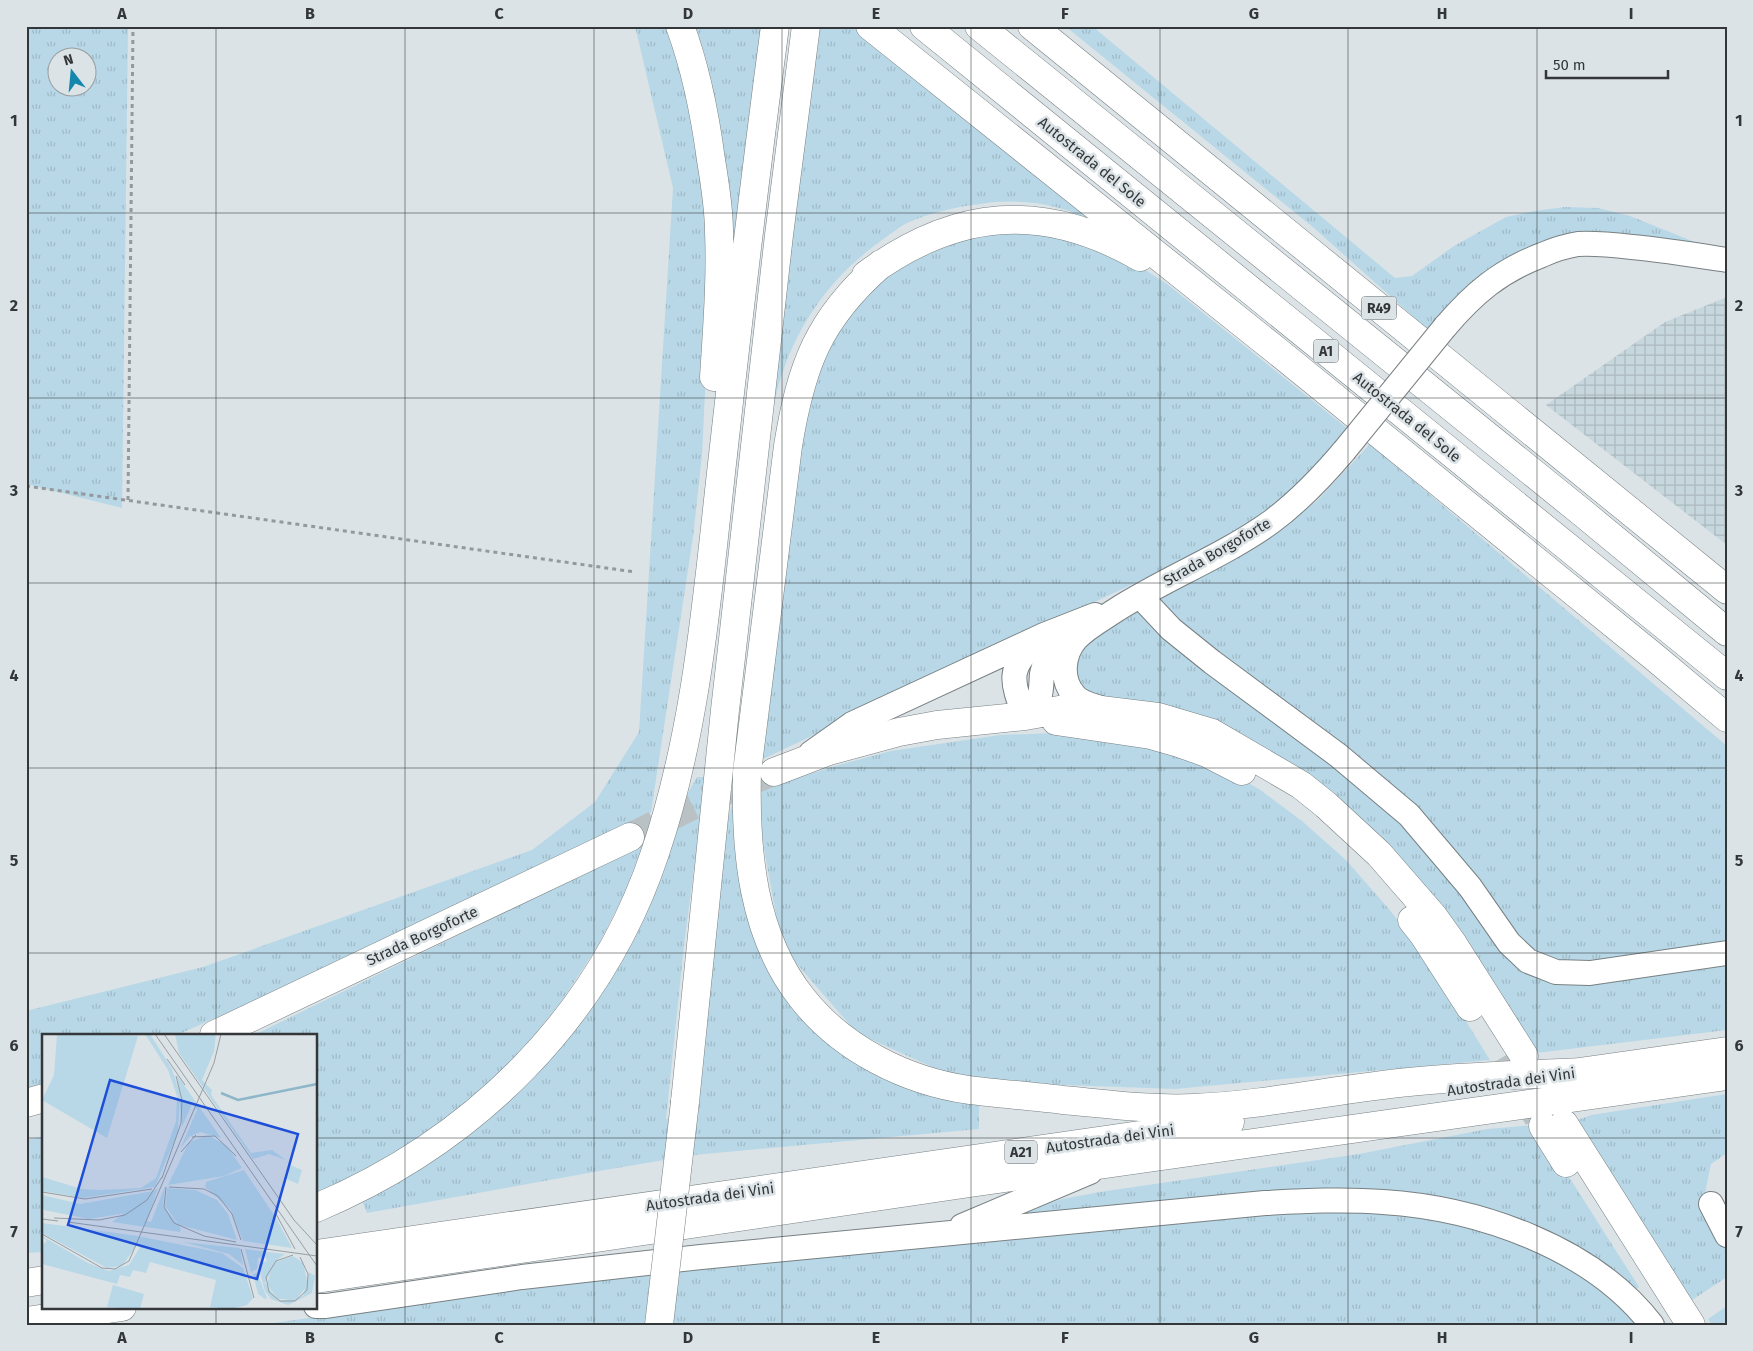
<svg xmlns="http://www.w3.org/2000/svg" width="1753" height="1351" font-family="'Fira Sans',sans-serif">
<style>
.industrial{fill:url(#industrial-grid)}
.grass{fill:url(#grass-tufts);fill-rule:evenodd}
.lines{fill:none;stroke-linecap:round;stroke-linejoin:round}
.major-tunnel{stroke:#bac1c4;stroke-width:28;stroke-dasharray:28 14;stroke-linecap:butt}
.minor-casing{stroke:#798083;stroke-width:26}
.major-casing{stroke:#798083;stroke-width:29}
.highway-casing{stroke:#798083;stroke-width:29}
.path{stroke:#94999d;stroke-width:3;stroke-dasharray:4 4;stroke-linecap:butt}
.minor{stroke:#fff;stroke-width:24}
.major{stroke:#fff;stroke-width:28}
.highway{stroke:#fff;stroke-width:28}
.minor-bridge-casing{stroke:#798083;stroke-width:26;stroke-linecap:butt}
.highway-bridge-casing{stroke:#798083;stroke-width:29;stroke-linecap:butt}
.minor-bridge{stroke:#fff;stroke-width:24}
.highway-bridge{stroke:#fff;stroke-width:28}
.grid{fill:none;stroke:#343739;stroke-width:1;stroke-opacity:0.55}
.labels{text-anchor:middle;stroke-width:5;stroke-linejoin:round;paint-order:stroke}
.shield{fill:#dbe3e7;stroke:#666b6d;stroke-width:1}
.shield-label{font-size:14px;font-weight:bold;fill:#343739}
.street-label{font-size:15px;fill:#343739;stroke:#dbe3e7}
.inset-river{fill:none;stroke:#8db6c8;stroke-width:2.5}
.inset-road{fill:none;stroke:#989ea1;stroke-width:1}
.view{fill:#1d4ed8;fill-opacity:0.15;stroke:#1d4ed8;stroke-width:2.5}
.inset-edge{fill:none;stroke:#343739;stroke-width:2.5}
.neatline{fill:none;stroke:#343739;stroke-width:2}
.grid-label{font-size:16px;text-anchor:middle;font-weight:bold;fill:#343739}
</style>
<defs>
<pattern id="industrial-grid" width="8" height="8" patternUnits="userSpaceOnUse" patternTransform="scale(1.25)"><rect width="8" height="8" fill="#c7d7de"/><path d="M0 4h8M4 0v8" fill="none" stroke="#acb9bf"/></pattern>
<pattern id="grass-tufts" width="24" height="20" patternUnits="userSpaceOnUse" patternTransform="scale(1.25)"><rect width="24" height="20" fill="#b8d8e7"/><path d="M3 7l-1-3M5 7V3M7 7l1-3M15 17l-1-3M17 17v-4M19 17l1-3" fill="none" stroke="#9fbac7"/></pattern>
</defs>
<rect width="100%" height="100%" fill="#dbe3e7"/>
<path class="industrial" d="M1727,297V545L1546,405L1665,322Z"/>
<path class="grass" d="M26,26H128L122,508L26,484ZM58,58H88V88H58Z
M635,26H671L695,119L708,213L706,371L702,455L693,537L651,812L254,1001L177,1035H44V1084L26,1089V1011L203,967L532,850L595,802L639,732L673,188Z
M690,26H762L729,291Z
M798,26H857L1097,223C1060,203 1021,198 980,204C955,207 929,213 907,223C899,227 892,233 885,238C836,272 803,315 783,371C777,388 774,406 770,423L806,114L818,41Z
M1065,26H1092L1395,278L1412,276L1454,246L1506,217L1534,211L1565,207L1598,208L1630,216L1712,249L1521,252C1477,273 1458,293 1427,329L1314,228Z
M1046,229L1133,262L1167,284L1348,429L1307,478L1267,512L1217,544L761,760L807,400L815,371L849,309L908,258L982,230Z
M1370,444L1727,746V1030L1536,1053L1354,816L1084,695L1072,663L1080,644L1128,618L1175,586L1272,535L1317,501Z
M1056,733L1114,738L1213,764L1259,789L1302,821L1346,860L1388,908L1425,955L1490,1060L1175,1089L1008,1083L952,1076L857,1033L782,947L758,816L762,789L835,766L891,751L1000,735Z
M697,777H706L684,945L666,1119H698L708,986L723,835L740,778V825L808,1017L979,1099V1129L694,1155L605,1170L367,1213L362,1201L415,1172L469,1136L519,1090Z
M643,845L624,895L597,947L561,1002L519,1054L473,1098L427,1132L374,1168L316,1195V1035H254Z
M1727,1094V1153L1711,1164L1703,1203L1727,1247V1277L1689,1302L1575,1121L1591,1115Z
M1536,1125L1639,1287L1634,1290L1598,1261L1554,1233L1500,1212L1452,1200L1025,1218L1023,1211L1062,1199L1100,1192L1359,1154L1487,1129Z
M44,1136V1252L26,1253V1140Z
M1310,1209L1387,1211L1436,1218L1526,1245L1606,1288L1643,1325H259L626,1274L1034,1238Z
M1727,1306V1325H1712L1708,1319Z"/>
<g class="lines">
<path class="major-tunnel" d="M630,837L696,804L768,774
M1503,1057L1541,1123"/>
<g class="minor-casing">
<path id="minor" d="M1445,327C1474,293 1500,271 1542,255C1553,250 1566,246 1578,244C1596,243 1614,245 1632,247C1664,250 1695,255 1727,260
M1140,596L1171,629L1212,662L1339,756L1409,815L1470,887L1509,943L1528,961L1556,972L1590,973L1727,953
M1037,641C1007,668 1011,681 1025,716C1030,711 1036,705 1039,698C1042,690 1041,682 1042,674C1045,658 1058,643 1073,635
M1100,708C1092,705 1080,703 1074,695C1060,679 1063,654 1076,639C1087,627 1103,619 1116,610C1166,578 1222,557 1271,522C1298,502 1322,477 1344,451
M811,753L852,724L1044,635L1095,615
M1711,1204L1727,1235
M962,1226L1090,1172
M316,1306H326L522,1277L701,1257L1265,1203C1305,1201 1344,1199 1383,1202C1478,1208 1592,1247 1652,1325"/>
</g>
<g class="major-casing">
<path id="major" d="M1056,721L1151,735L1179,743L1207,753L1242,771
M774,772L829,751L899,732L937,725L1025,716L1076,707L1158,717L1212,733L1301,785L1326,805L1379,854L1433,916L1453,944L1524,1056
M1412,920L1423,934L1470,1007
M214,1035L630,837
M26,1103L44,1098
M1564,1124L1691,1325
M1543,1126L1566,1163"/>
</g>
<g class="highway-casing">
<path id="highway" d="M680,26C696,69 705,115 711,160C715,184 719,208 719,232C721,280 717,329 714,377
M870,26L1277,351L1653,656L1727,718
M924,26L1727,676
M979,26L1584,514L1727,632
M1032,26L1727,590
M881,264C818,319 801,366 788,446L747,772C745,850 752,935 802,998C842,1049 906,1081 969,1090C1000,1094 1032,1096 1063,1100C1107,1104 1151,1110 1194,1108C1266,1105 1337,1089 1409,1082C1466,1076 1525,1075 1582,1072
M866,275C956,209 1042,201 1140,257
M1565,1074L1727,1051
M685,1102L725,710L779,235L806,26
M316,1208C474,1141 600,1018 655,853C698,727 708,586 723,455C739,312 756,169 775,26
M316,1254L1230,1122
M316,1279L970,1183L1727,1076
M26,1283L44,1280
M26,1321L122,1307"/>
</g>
<path class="path" d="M26,486L635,572
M128,500L133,26"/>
<use href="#minor" class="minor"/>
<use href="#major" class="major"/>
<use href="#highway" class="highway"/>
<g class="minor-bridge-casing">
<path id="minor-bridge" d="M1344,451L1445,327"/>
</g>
<g class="highway-bridge-casing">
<path id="highway-bridge" d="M659,1325L685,1102"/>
</g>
<use href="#minor-bridge" class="minor-bridge"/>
<use href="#highway-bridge" class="highway-bridge"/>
</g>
<path class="grid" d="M216,26V1035M405,26V1325M594,26V1325M782,26V1325M971,26V1325M1160,26V1325M1348,26V1325M1537,26V1325M26,213H1727M26,398H1727M26,583H1727M26,768H1727M26,953H1727M26,1138H44M316,1138H1727M216,1307V1325"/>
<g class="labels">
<g class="shield">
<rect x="1361.5" y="296.5" width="35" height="23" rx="4"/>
<rect x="1313.5" y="339.5" width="25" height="23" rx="4"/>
<rect x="1005" y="1140.5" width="32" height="23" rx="4"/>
</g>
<g class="shield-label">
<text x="1379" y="313">R49</text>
<text x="1326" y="356">A1</text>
<text x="1021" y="1157">A21</text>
</g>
<g class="street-label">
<text transform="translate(1092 162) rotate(39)" y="5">Autostrada del Sole</text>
<text transform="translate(1407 417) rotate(39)" y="5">Autostrada del Sole</text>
<text transform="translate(1217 552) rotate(-30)" y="5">Strada Borgoforte</text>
<text transform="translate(422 936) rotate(-25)" y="5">Strada Borgoforte</text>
<text transform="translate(1511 1082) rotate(-8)" y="5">Autostrada dei Vini</text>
<text transform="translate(1110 1139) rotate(-8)" y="5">Autostrada dei Vini</text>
<text transform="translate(710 1197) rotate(-8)" y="5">Autostrada dei Vini</text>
</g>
</g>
<g transform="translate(42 1034)">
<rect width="275" height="275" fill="#dbe3e7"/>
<path d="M15,0L96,2L65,104L0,66L12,41ZM103,0H108L130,35L138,59L136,98L113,153L41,164L0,157V143L40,155L60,156L99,154L114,144L134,87L135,62L126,36ZM133,0H174L172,17L160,46L170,56L169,61L209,119L230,116L244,126L227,120L211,125L137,19ZM135,41L179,104L158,98L147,103L138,115L155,76L150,70L137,100L140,92ZM166,101L185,112L200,134L182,142L126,151L147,108ZM248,131L260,136L256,150L245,145ZM202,136L234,184L250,214L201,207L188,175L163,153L164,148ZM123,152L121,172L139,194L138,198L70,188L116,154L105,187L109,188ZM125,154L153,156L175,166L186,180L195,206L137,191L123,172ZM111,157L85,179L47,185L2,176L0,171V161L38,170ZM0,189L96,202L180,219L201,234L211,264L205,271L188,275L168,273L174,246L108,228L104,239L91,236L88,243L78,241L75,250L0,230V211L5,207L0,202L46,229L67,237L87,231L98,213L95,211L80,232L65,234L0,199ZM141,208L198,214L201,231L187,220ZM203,215L243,220L236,225L223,249L237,267L261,262L267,238L273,242L270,259L246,271L229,265L223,257L217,235V230L225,227L223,222L216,224L215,235L209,238ZM251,222L261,229L266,251L254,265H236L225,250L232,229ZM215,239L225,264L223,265L216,260L211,240ZM71,251L102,260L98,275L65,273Z" fill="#b8d8e7"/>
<path class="inset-river" d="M179,59L196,66L275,50"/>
<path class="inset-road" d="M113,0L275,232M122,0L252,186L275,211M125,25L143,51M150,103L173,102L194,122M139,118L154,101M120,144L139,89L140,66L134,42M124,153L122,173L132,189L162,202L194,208M127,153L162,155L176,162L190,180L199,206M0,158L43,165L110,155M234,180L253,215M12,184L57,186L83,181L105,166L120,143M0,185L16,187M26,188L275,222M0,200L60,234L73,235L87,227L172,29L179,0M199,215L212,264M251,221L234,227L224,243L227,258L238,267H253L265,256L266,240L258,223"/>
<path class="view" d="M68,46L256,100L215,245L26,191Z"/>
<rect width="275" height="275" class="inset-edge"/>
</g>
<rect width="1753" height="1351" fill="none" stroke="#dbe3e7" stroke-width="55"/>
<g transform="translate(72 72) rotate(344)"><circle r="24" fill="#dbe3e7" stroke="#989ea1"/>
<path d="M0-4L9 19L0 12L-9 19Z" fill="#1587ac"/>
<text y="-8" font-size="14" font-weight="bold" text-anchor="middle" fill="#343739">N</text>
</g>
<path d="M1546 70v8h122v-8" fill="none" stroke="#343739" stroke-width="2.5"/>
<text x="1553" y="70" font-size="15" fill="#343739" stroke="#dbe3e7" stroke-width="4" paint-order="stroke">50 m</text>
<rect x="28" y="28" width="1698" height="1296" class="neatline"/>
<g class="grid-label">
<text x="122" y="19">A</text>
<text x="310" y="19">B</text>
<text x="499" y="19">C</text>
<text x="688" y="19">D</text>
<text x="876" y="19">E</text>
<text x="1065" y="19">F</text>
<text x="1254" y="19">G</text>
<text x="1442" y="19">H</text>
<text x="1631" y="19">I</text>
<text x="14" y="126">1</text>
<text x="1739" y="126">1</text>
<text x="14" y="311">2</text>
<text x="1739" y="311">2</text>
<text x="14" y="496">3</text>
<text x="1739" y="496">3</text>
<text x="14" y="681">4</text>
<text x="1739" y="681">4</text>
<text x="14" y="866">5</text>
<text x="1739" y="866">5</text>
<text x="14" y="1051">6</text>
<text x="1739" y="1051">6</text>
<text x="14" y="1237">7</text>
<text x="1739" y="1237">7</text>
<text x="122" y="1343">A</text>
<text x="310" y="1343">B</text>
<text x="499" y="1343">C</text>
<text x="688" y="1343">D</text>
<text x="876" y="1343">E</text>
<text x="1065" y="1343">F</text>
<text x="1254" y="1343">G</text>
<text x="1442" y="1343">H</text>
<text x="1631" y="1343">I</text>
</g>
</svg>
